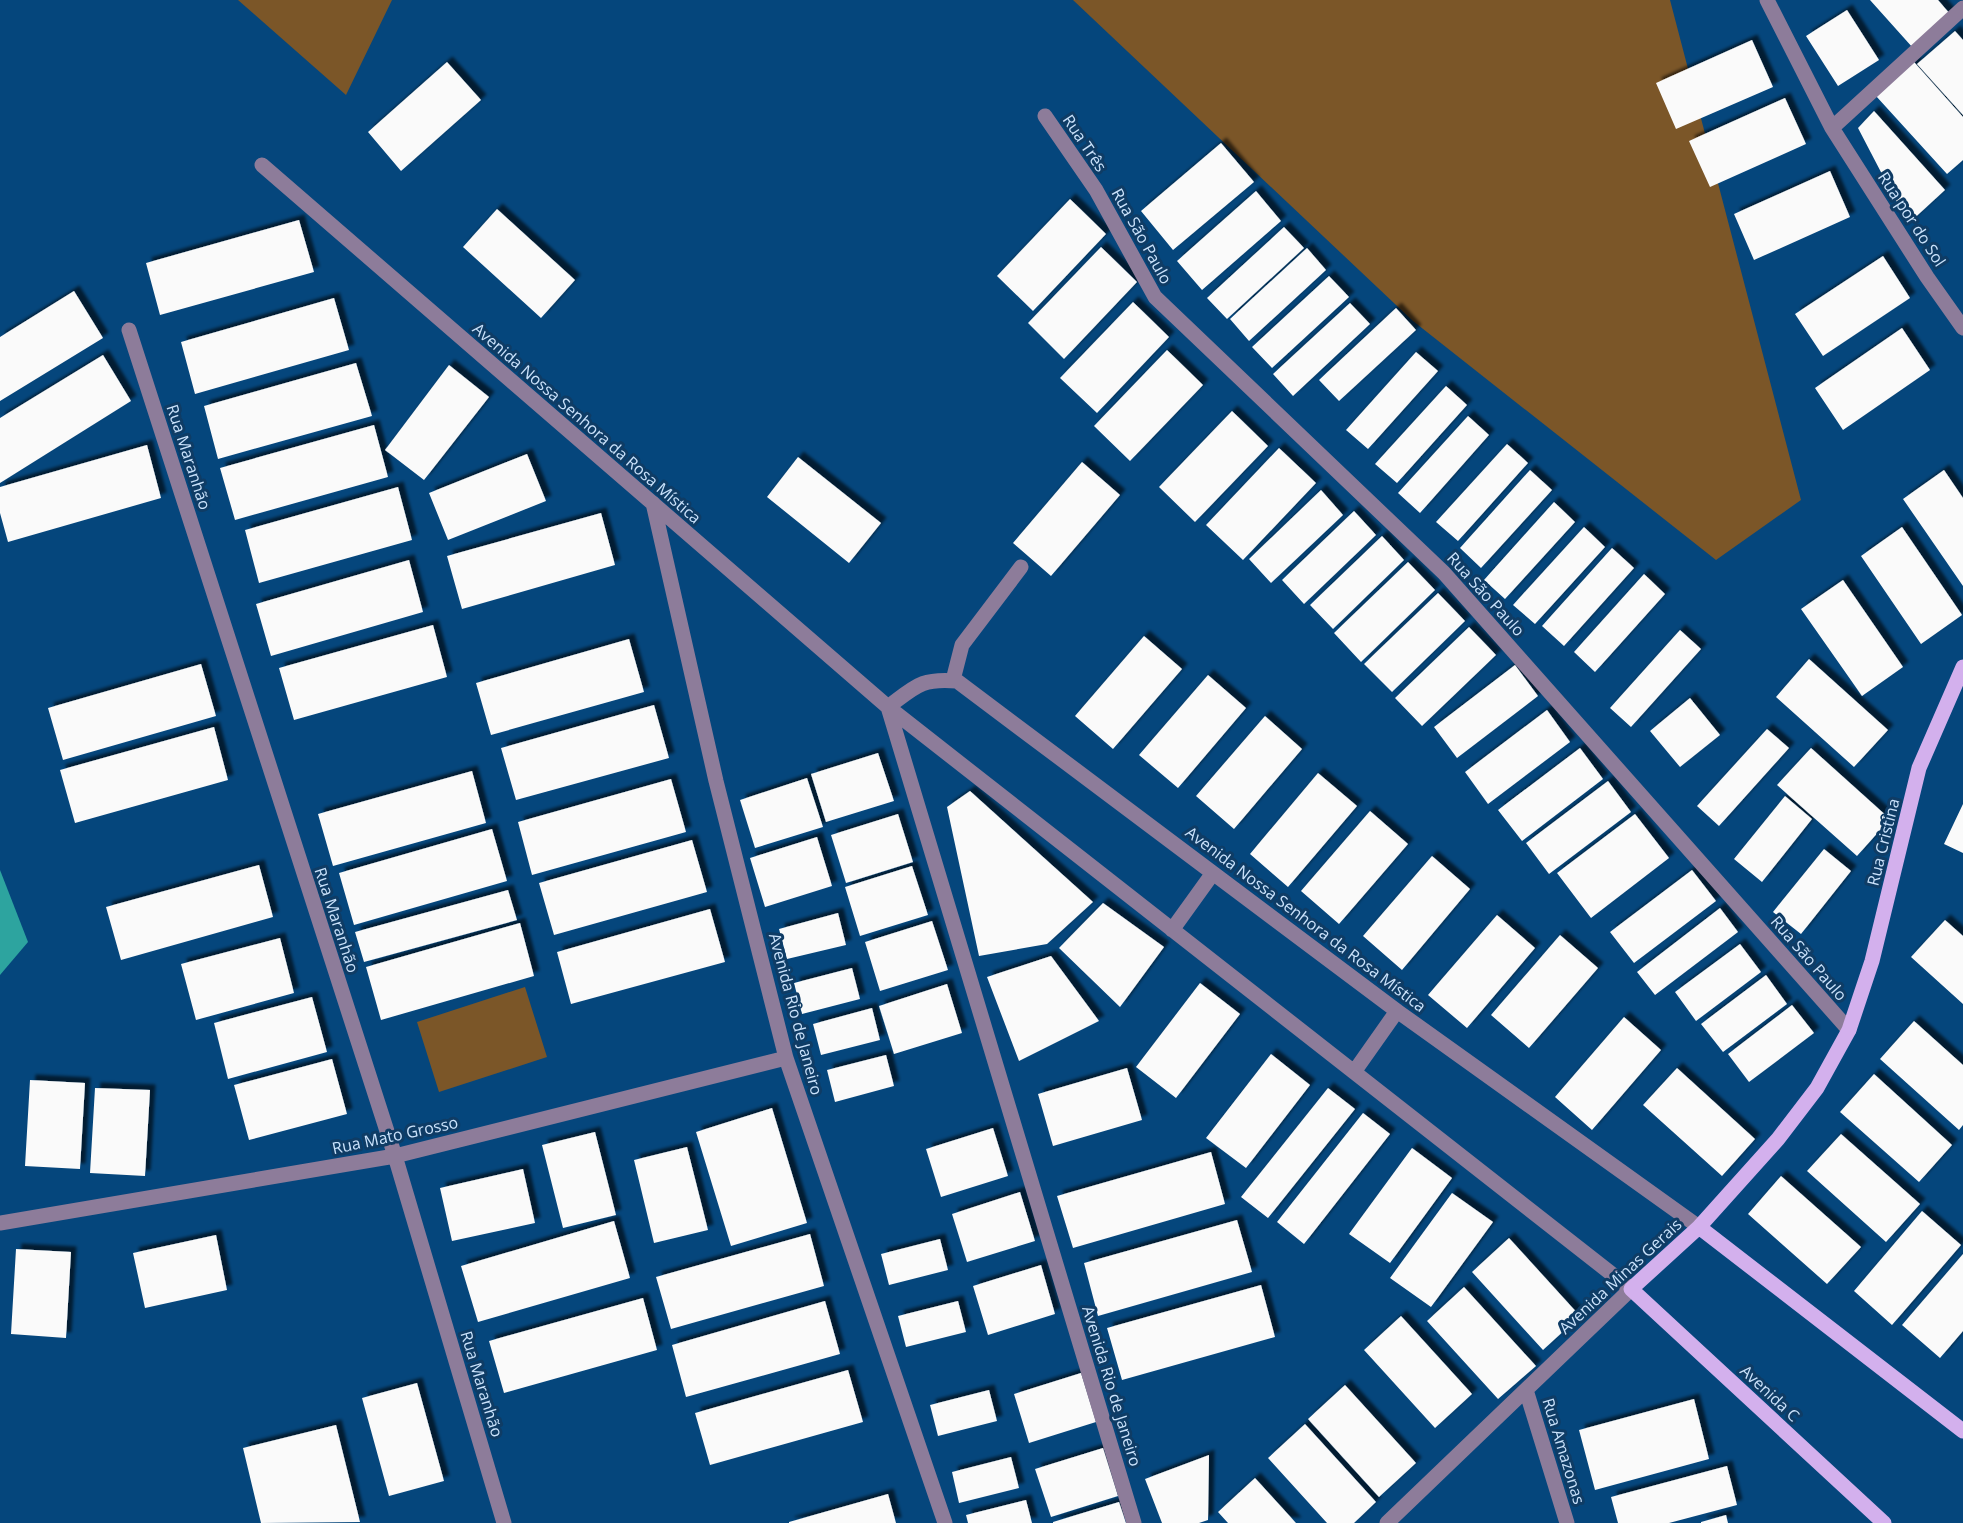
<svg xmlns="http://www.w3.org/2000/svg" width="1963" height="1523" font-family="'Open Sans',sans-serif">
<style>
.green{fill:#7b5628}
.water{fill:#2da49f}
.building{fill:#fafafa;filter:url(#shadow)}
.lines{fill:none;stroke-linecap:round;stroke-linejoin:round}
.minor{stroke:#8d7c9a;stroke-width:15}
.major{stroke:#d3b0ed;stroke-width:15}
.labels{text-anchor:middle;stroke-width:6;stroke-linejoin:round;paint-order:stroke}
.street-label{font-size:16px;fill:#cbe3fc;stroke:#0f3c65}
</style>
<defs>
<filter id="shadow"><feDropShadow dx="5.5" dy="-5.5" stdDeviation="1.5" flood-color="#0009"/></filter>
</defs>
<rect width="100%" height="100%" fill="#05467c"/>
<path class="green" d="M238,0H392L346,95Z
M1073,0H1670L1801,500L1716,560L1413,321Z
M525,987L547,1057L439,1092L417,1022Z"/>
<path class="water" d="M0,870L28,942L0,975Z"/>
<path class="building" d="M1870,0H1938L1950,14L1913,48Z
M1847,10L1879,60L1838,86L1806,36Z
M1955,31L1963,40V115L1917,64Z
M1752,40L1773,87L1676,129L1656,83Z
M447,62L481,100L401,171L368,132Z
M1914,62L1963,117V160L1947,174L1876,96Z
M1785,98L1806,144L1710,187L1689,141Z
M1874,111L1945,190L1908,224L1858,128Z
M1221,143L1254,182L1173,250L1141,211Z
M1830,171L1850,217L1754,260L1734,214Z
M1256,191L1281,221L1202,290L1177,261Z
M1070,199L1106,234L1033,311L997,276Z
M497,209L575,280L541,318L463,247Z
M299,220L314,272L160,315L146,263Z
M1284,227L1304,248L1227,319L1207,298Z
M1101,247L1137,282L1064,359L1028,323Z
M1307,248L1326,270L1249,341L1230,319Z
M1883,256L1910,298L1823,356L1795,314Z
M1329,276L1349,297L1272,368L1252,347Z
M74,291L103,338L0,401V337Z
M334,298L349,350L195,394L181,342Z
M1133,302L1169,337L1097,413L1060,378Z
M1350,303L1370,324L1293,396L1273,374Z
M1396,308L1416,330L1339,401L1319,380Z
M1902,328L1930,370L1843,430L1815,388Z
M1167,350L1203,385L1130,461L1094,426Z
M1416,352L1438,371L1368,449L1346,430Z
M103,355L131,401L0,483V418Z
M356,363L372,416L218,459L204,406Z
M449,365L489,397L424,480L385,450Z
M1446,386L1467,405L1397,483L1375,464Z
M1232,411L1268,446L1195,522L1159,487Z
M1468,416L1489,435L1420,513L1398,493Z
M374,425L388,477L235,520L220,468Z
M1507,444L1528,463L1458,541L1436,522Z
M147,445L161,498L8,542L0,513V487Z
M1279,448L1316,483L1243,560L1206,525Z
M527,454L546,501L448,540L429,493Z
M798,457L881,523L849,563L767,497Z
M1082,462L1120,495L1051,576L1013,543Z
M1530,470L1552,490L1481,568L1460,548Z
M1944,470L1963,498V586L1903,499Z
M398,487L412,540L259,583L245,530Z
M1321,490L1343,515L1271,583L1249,559Z
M1554,502L1575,522L1505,599L1484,580Z
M1354,511L1376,535L1304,604L1282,580Z
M601,513L615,565L462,609L447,556Z
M1584,527L1605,547L1535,624L1513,605Z
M1902,527L1962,615L1921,644L1861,556Z
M1382,536L1404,560L1333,629L1310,605Z
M1612,548L1634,568L1564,646L1542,626Z
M409,560L423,612L271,656L256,604Z
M1408,562L1435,590L1361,662L1334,633Z
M1644,574L1665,594L1595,672L1574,652Z
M1843,580L1903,667L1862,696L1801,609Z
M1438,593L1465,621L1392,692L1364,664Z
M433,625L447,677L294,720L279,668Z
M1469,627L1496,655L1422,726L1395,698Z
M1680,630L1701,649L1631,727L1610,708Z
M1144,636L1182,669L1113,749L1075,716Z
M629,639L644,692L491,735L476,683Z
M1809,659L1888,730L1854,767L1776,697Z
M201,664L216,716L63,760L48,708Z
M1515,665L1538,696L1457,758L1434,727Z
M1208,675L1246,708L1178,788L1139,755Z
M1690,698L1720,735L1680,767L1650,731Z
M654,705L669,758L516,800L501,748Z
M1547,710L1570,742L1488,804L1465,772Z
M1265,716L1302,749L1234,829L1196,796Z
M214,727L228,780L75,823L60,770Z
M1767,729L1789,748L1719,826L1697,806Z
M1580,748L1603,779L1522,841L1498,810Z
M1811,748L1890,819L1857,856L1777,785Z
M878,753L894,801L826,822L811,774Z
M472,771L486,823L333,866L318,814Z
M1318,773L1357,806L1288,887L1250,854Z
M807,778L823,827L755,848L740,800Z
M671,779L686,832L532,875L518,822Z
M1608,781L1631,812L1549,874L1526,843Z
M970,791L1093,902L1047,944L979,956L947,807Z
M1785,796L1812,819L1762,882L1734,859Z
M1963,804V853L1944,844Z
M1370,811L1408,844L1339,924L1301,891Z
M898,814L913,862L846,883L831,835Z
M1635,814L1669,858L1591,918L1557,873Z
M492,829L507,881L354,925L339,873Z
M817,837L832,886L765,907L750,858Z
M692,840L707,892L554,935L539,883Z
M1824,849L1851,871L1801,934L1773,912Z
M1432,856L1470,889L1402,970L1363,936Z
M259,865L273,917L121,960L106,907Z
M912,866L928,915L860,936L845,887Z
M1692,870L1716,901L1634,963L1610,932Z
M508,890L517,920L364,962L355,932Z
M1103,903L1164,947L1120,1007L1059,948Z
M1720,908L1738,932L1655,995L1637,972Z
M710,909L725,962L571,1004L557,952Z
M838,913L846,945L787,959L779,929Z
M1497,915L1535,948L1467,1028L1428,995Z
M1945,920L1963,936V1004L1911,957Z
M932,921L948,970L880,991L865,942Z
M520,923L534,976L381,1020L366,967Z
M1560,935L1598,968L1529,1048L1491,1015Z
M280,938L294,993L196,1020L181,964Z
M1740,944L1761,972L1696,1021L1675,992Z
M1051,956L1099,1021L1019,1061L987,977Z
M852,968L860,999L802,1014L794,983Z
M1766,975L1787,1004L1723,1052L1701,1024Z
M1200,983L1240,1014L1176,1098L1136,1067Z
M947,984L962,1033L894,1054L879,1006Z
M312,997L327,1052L228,1079L214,1023Z
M1792,1005L1814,1033L1749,1082L1728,1054Z
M872,1008L880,1040L821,1055L813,1024Z
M1624,1017L1661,1050L1592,1130L1555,1097Z
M1914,1021L1963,1065V1125L1959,1130L1880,1059Z
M1271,1054L1310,1085L1246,1168L1206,1138Z
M886,1055L894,1086L835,1102L827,1070Z
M332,1059L347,1114L249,1140L234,1085Z
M1127,1068L1142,1120L1053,1146L1038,1094Z
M1677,1068L1755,1139L1722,1176L1643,1105Z
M1874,1074L1952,1145L1919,1182L1840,1112Z
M30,1080L85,1083L80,1169L25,1166Z
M95,1088L150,1090L145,1176L90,1173Z
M1328,1088L1355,1109L1268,1218L1241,1197Z
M772,1108L807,1223L731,1246L696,1132Z
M1363,1113L1390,1134L1304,1244L1277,1222Z
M993,1128L1008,1176L941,1197L926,1149Z
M595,1132L616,1215L563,1228L542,1145Z
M1841,1134L1920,1204L1886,1242L1807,1171Z
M687,1147L708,1230L654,1243L634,1160Z
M1412,1148L1452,1178L1390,1263L1349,1234Z
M1211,1152L1225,1204L1073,1248L1057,1196Z
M523,1169L535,1223L452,1241L440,1188Z
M1781,1176L1861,1247L1827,1284L1748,1214Z
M1020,1192L1035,1241L967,1262L952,1214Z
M1452,1193L1493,1222L1431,1307L1390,1278Z
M1922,1211L1961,1245L1892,1325L1854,1291Z
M1237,1220L1252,1272L1098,1316L1084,1263Z
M614,1221L630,1278L478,1322L461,1266Z
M810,1234L824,1286L671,1329L656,1277Z
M216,1235L227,1290L145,1308L133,1253Z
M1509,1238L1580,1316L1543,1350L1472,1272Z
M940,1239L948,1270L889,1285L881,1254Z
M16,1249L71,1252L66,1338L11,1334Z
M1963,1254V1331L1940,1358L1902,1325Z
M1041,1265L1055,1314L988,1335L973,1286Z
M1261,1285L1275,1337L1122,1380L1107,1328Z
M1464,1287L1536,1366L1498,1399L1427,1321Z
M643,1298L657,1350L504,1393L489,1341Z
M825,1301L840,1354L686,1397L672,1345Z
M958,1301L966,1332L906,1347L898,1316Z
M1401,1316L1472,1394L1435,1428L1364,1350Z
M848,1370L863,1422L710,1465L695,1413Z
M1081,1373L1096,1422L1029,1443L1014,1394Z
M417,1383L444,1481L389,1496L362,1398Z
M1345,1385L1416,1463L1379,1497L1308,1419Z
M989,1390L997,1421L938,1436L930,1405Z
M1694,1399L1709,1459L1595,1490L1579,1430Z
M1305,1424L1376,1502L1354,1523H1327L1268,1458Z
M336,1425L360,1522L261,1523L243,1448Z
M1103,1448L1118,1496L1051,1517L1035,1469Z
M1209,1455L1208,1520L1199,1523H1162L1145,1479Z
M1011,1457L1019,1488L959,1503L952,1472Z
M1727,1466L1737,1505L1669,1523H1618L1611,1497Z
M1255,1478L1296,1523H1228L1218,1512Z
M888,1494L896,1523H789V1522Z
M1026,1500L1032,1523H968L966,1515Z
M1119,1502L1126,1523H1053V1522Z
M1726,1515L1728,1523H1701V1522Z"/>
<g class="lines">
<path class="minor" d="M1767,0L1832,128L1927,277L1963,328
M1045,116L1096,190L1155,297L1444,573L1849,1030
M1832,128L1963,8
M262,165L888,707L1631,1289L1387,1523
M129,330L395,1156L504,1523
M653,503L716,781L786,1058L945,1523
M953,680L962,645L1021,567
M1172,930L1213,873
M1354,1072L1397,1011
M0,1223L395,1156L786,1058
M1526,1390L1567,1523
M1134,1523L888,707C916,686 921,678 957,681L1397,1011L1699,1227"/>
<path class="major" d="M1699,1227L1963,1431
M1884,1523L1631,1289L1699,1227L1778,1139L1817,1088L1849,1030L1872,961L1919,768L1963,667"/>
</g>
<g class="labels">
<g class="street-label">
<text transform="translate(1085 143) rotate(56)" y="6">Rua Três</text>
<text transform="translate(1912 219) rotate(57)" y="6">Rua por do Sol</text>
<text transform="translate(1142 236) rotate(61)" y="6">Rua São Paulo</text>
<text transform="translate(587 423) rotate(41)" y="6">Avenida Nossa Senhora da Rosa Mística</text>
<text transform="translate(189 457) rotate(72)" y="6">Rua Maranhão</text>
<text transform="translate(1486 594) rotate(48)" y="6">Rua São Paulo</text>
<text transform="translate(1883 842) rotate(-76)" y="6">Rua Cristina</text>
<text transform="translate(1306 919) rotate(37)" y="6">Avenida Nossa Senhora da Rosa Mística</text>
<text transform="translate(337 920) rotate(72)" y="6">Rua Maranhão</text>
<text transform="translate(1809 958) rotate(49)" y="6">Rua São Paulo</text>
<text transform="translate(796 1014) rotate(75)" y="6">Avenida Rio de Janeiro</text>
<text transform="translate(395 1135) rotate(-12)" y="6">Rua Mato Grosso</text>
<text transform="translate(1620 1276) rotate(-43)" y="6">Avenida Minas Gerais</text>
<text transform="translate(482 1384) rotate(73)" y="6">Rua Maranhão</text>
<text transform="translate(1112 1386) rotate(73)" y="6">Avenida Rio de Janeiro</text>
<text transform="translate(1770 1393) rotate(43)" y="6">Avenida C</text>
<text transform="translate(1564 1451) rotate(73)" y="6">Rua Amazonas</text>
</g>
</g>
</svg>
